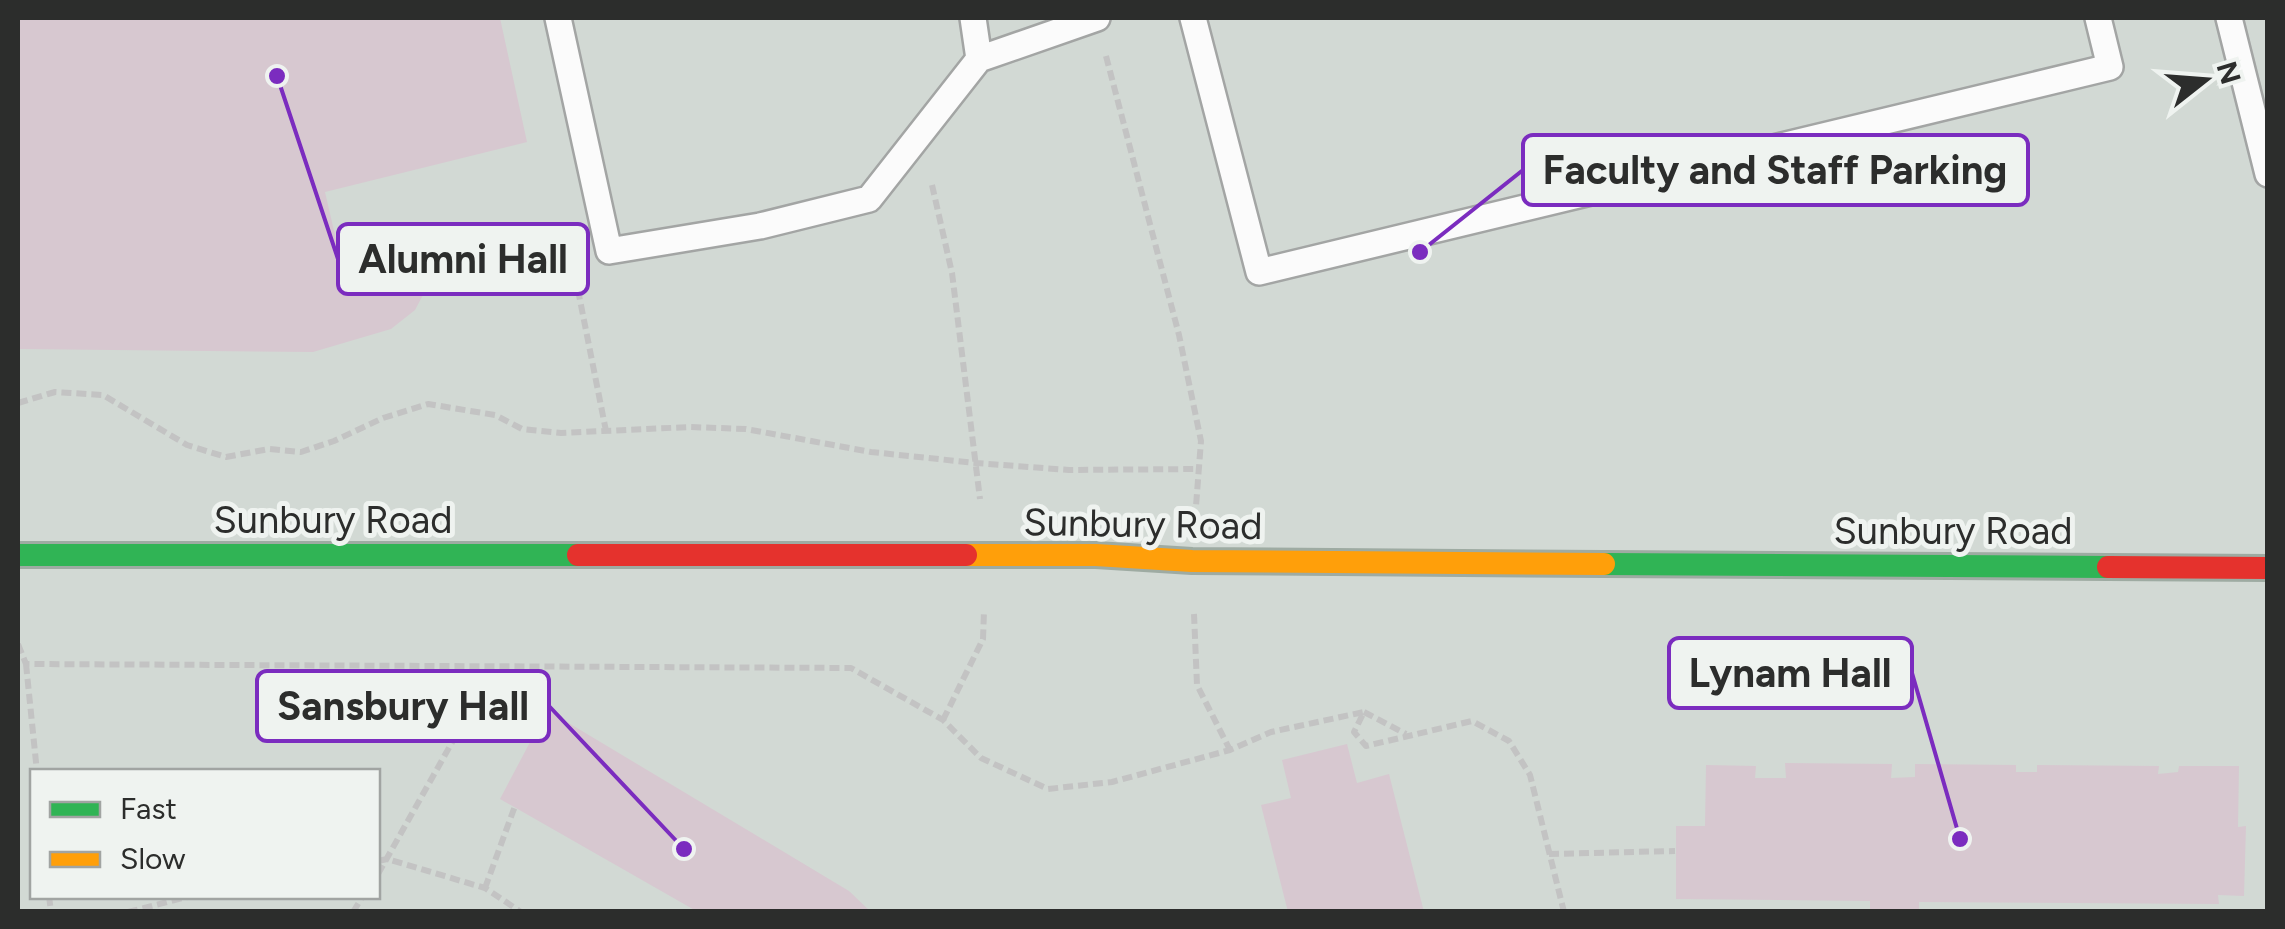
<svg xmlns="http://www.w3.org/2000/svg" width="2285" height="929" font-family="Figtree,sans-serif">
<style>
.built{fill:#d2d9d4;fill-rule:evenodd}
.building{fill:#d7c8d0}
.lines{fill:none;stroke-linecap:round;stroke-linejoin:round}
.lane-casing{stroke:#a3a5a4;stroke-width:30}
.fast-casing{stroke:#9eaba2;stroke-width:28}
.slow-casing{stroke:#9eaba2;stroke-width:28}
.jam-casing{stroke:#9eaba2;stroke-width:28}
.path{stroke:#c3c3c3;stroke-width:6;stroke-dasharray:10 5;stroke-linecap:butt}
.lane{stroke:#fbfbfb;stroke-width:25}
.fast{stroke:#30b455;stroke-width:22}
.slow{stroke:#ff9f0a;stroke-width:22}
.jam{stroke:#e5322d;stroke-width:22}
.labels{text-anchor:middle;stroke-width:10;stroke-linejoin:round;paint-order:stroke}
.street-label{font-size:38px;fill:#2c2d2c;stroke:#eff3f0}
.leader{fill:none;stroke:#7b2cbf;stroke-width:4}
.callout-dot{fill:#7b2cbf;stroke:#eff3f0;stroke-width:4}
.callout{fill:#eff3f0;stroke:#7b2cbf;stroke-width:4}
.callout-label{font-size:40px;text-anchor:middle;font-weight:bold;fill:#2c2d2c}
</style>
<rect width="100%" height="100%" fill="#e3e5e4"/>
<path class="built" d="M18,18H2267V911H18ZM32,772H378V896H32Z"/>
<path class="building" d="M18,18H500L527,142L325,192L338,248L366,254L400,268L423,295L415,310L391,329L313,352L18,349Z
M547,710L849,891L871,912H698L500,799Z
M1347,744L1357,783L1389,774L1424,912H1288L1261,805L1291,798L1282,760Z
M1785,763L1892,764L1891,778L1915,777V764L2016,765V772H2037V765L2159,766L2158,774L2178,772L2179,766H2239L2238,827L2246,826L2244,896L2218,895L2219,904L1919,902V912H1870V901L1676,899V826H1705L1706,765L1756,766L1755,778H1786Z"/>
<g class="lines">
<g class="lane-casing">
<path id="lane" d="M558,18L609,251L760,226L869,199L979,59L973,18
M1193,18L1259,272L2110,67L2098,18
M2229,18L2268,174
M979,59L1097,18"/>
</g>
<g class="fast-casing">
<path id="fast" d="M18,555H578
M1604,564L2108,567"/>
</g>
<g class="slow-casing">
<path id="slow" d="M966,555H1096L1192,561L1604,564"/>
</g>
<g class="jam-casing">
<path id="jam" d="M578,555H966
M2108,567L2268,568"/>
</g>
<path class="path" d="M1106,56L1179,335L1201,441L1196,506
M932,185L952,273L980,499
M575,275L606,431
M18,403L55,392L103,395L187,445L226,457L269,449L301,452L334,441L383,418L428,404L495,415L522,429L561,433L690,427L746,429L871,452L976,463L1069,470L1198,469
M1194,614L1197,685L1230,750
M18,644L26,664L851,668L943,720L981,758L1048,789L1112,782L1230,750L1271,732L1364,712L1354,732L1366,746L1472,721L1509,741L1530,775L1564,912
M26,664L37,772
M1364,712L1406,734
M943,720L983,639L984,611
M1549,854L1675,851
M378,861L387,859L485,888L521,912
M378,874L495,666
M485,888L515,806
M49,896L51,912
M128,912L191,896
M353,912L363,896"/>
<use href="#lane" class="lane"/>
<use href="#fast" class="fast"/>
<use href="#slow" class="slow"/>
<use href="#jam" class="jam"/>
</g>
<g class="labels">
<g class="street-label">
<text x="333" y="533">Sunbury Road</text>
<text transform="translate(1143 524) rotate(1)" y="13">Sunbury Road</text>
<text x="1953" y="544">Sunbury Road</text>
</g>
</g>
<path class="leader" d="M1420 252L1523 170M277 76L338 259M1960 839L1912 673M684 849L549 706"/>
<g class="callout-dot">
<circle cx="1420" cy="252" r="10"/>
<circle cx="277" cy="76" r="10"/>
<circle cx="1960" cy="839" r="10"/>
<circle cx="684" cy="849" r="10"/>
</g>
<g class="callout">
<rect x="1523" y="135" width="505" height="70" rx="10"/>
<rect x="338" y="224" width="250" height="70" rx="10"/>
<rect x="1669" y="638" width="243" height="70" rx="10"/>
<rect x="257" y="671" width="292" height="70" rx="10"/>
</g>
<g class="callout-label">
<text x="1775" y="184">Faculty and Staff Parking</text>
<text x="463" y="273">Alumni Hall</text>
<text x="1790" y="687">Lynam Hall</text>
<text x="403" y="720">Sansbury Hall</text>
</g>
<rect width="2285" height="929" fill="none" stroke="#2c2d2c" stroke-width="40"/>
<rect x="30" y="769" width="350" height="130" fill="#eff3f0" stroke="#a1a4a2" stroke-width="2.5"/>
<rect x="50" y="802" width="50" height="15" fill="#30b455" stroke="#a1a4a2" stroke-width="2.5"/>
<text x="120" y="819" font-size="30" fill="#2c2d2c">Fast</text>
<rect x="50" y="852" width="50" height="15" fill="#ff9f0a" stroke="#a1a4a2" stroke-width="2.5"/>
<text x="120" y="869" font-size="30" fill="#2c2d2c">Slow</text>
<g transform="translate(2205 80) rotate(73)" stroke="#eff3f0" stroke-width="8" paint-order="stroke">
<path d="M0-8L18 38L0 25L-18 38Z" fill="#2c2d2c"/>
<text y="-15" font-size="28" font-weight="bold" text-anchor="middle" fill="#2c2d2c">N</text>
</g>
</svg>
